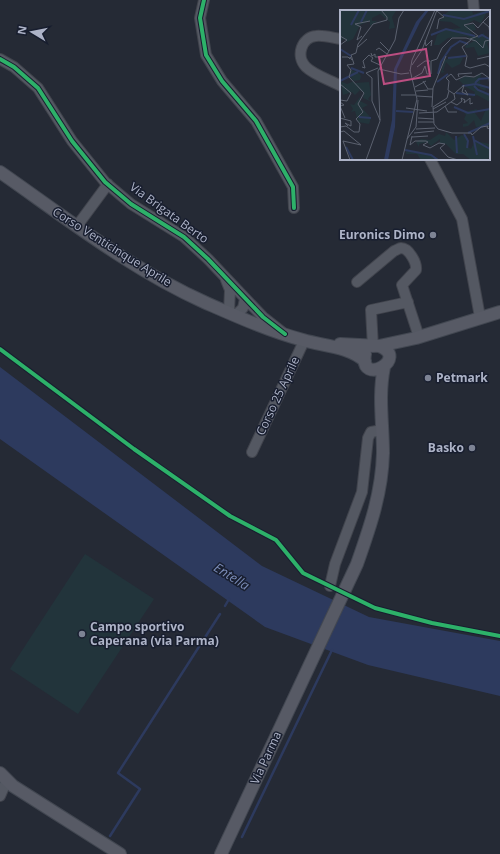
<svg xmlns="http://www.w3.org/2000/svg" width="500" height="854" font-family="'Open Sans',sans-serif">
<style>
.green{fill:#22343b}
.water{fill:#2d3a5e}
.lines{fill:none;stroke-linecap:round;stroke-linejoin:round}
.stream{stroke:#2d3a5e;stroke-width:2.5}
.minor-casing{stroke:#41444d;stroke-width:12}
.major-casing{stroke:#424751;stroke-width:14}
.minor{stroke:#545862;stroke-width:10}
.major{stroke:#575a65;stroke-width:12}
.cycleway-casing{stroke:#181e2f;stroke-width:6}
.cycleway{stroke:#2db169;stroke-width:4}
.poi-dot{fill:#7d8394;stroke:#181e2f;stroke-width:1.5}
.labels{text-anchor:middle;stroke-width:3;stroke-linejoin:round;paint-order:stroke}
.street-label{font-size:12px;fill:#adb3c7;stroke:#181e2f}
.poi-label{font-size:12px;font-weight:bold;fill:#adb3c7;stroke:#181e2f;text-anchor:end}
.water-label{font-size:13px;font-style:italic;fill:#7a8bb7;stroke:#181e2f}
.inset-river{fill:none;stroke:#2d3a5e;stroke-width:2}
.inset-road{fill:none;stroke:#5b616f;stroke-width:1}
.view{fill:#bb4e81;fill-opacity:0.15;stroke:#bb4e81;stroke-width:2}
.inset-edge{fill:none;stroke:#adb3c7;stroke-width:2}
</style>
<rect width="100%" height="100%" fill="#252a35"/>
<path class="green" d="M85,554L154,599L78,714L10,669Z"/>
<path class="water" d="M0,367L262,566L369,617L500,641V696L368,665L265,627L0,439Z"/>
<g class="lines">
<path class="stream" d="M225,606L229,599
M110,836L140,789L118,773L220,614
M242,837L332,650"/>
<g class="minor-casing">
<path id="minor" d="M204,0L200,18L206,55L222,81L256,121L293,187L294,208
M473,0L474,11
M341,39C333,38 324,35 316,36C302,37 295,56 306,67C314,75 330,80 341,86
M0,59L14,67L38,88L72,141L105,182L131,204L184,237L208,259L263,317L282,332
M430,159L462,219L480,317
M77,226L108,184
M226,280L230,290L229,312
M357,282L394,251C397,250 399,248 401,248C409,248 417,263 416,270L402,285L419,337
M236,315L243,308L245,299
M373,347L371,310L408,302
M252,452L304,341
M330,586L335,564L362,492L368,438L371,432L382,430
M0,796L7,780"/>
</g>
<g class="major-casing">
<path id="major" d="M0,172C66,218 131,269 204,302C236,316 269,331 303,340C323,346 348,346 365,361
M340,344L379,346L416,338L500,312
M365,354C359,388 411,358 379,346
M0,773L13,786L120,854
M221,854L357,564C370,527 382,493 383,453C383,424 378,396 384,367"/>
</g>
<use href="#minor" class="minor"/>
<use href="#major" class="major"/>
<g class="cycleway-casing">
<path id="cycleway" d="M204,0L200,18L206,55L222,81L256,121L293,187L294,208
M0,59L14,67L38,88L72,141L105,182L131,204L184,237L208,259L263,317L285,334
M0,349L134,449L230,516L276,540L303,573L375,608L432,623L500,636"/>
</g>
<use href="#cycleway" class="cycleway"/>
</g>
<g class="poi-dot">
<circle cx="433" cy="235" r="4"/>
<circle cx="428" cy="378" r="4"/>
<circle cx="472" cy="448" r="4"/>
<circle cx="82" cy="634" r="4"/>
</g>
<g class="labels">
<g class="street-label">
<text transform="translate(169 213) rotate(36)" y="4">Via Brigata Berto</text>
<text transform="translate(112 247) rotate(32)" y="4">Corso Venticinque Aprile</text>
<text transform="translate(278 396) rotate(-65)" y="4">Corso 25 Aprile</text>
<text transform="translate(266 758) rotate(-65)" y="4">Via Parma</text>
</g>
<g class="poi-label">
<text x="425" y="239">Euronics Dimo</text>
<text x="436" y="382" text-anchor="start">Petmark</text>
<text x="464" y="452">Basko</text>
<text x="90" y="631" text-anchor="start">Campo sportivo<tspan x="90" dy="14">Caperana (via Parma)</tspan></text>
</g>
<g class="water-label">
<text transform="translate(232 576) rotate(32)" y="5">Entella</text>
</g>
</g>
<g transform="translate(340 10)">
<rect width="150" height="150" fill="#252a35"/>
<path d="M0,0L56,1L52,7L55,18L49,19L50,12L40,4L32,8V11H37L30,16V11L20,15L13,29L7,32L4,27L5,30L3,29L0,32ZM110,0H132L133,4L148,0L141,13L134,10L123,16L134,14L136,20L130,21L133,26L138,27L144,23L145,27H150V33L148,32L147,34L150,43L138,46L134,37L126,38L125,36L134,31L126,26L108,28L99,35H94L97,25L104,20L121,18L111,12L99,11L104,7L100,3L104,5ZM119,46L123,48L120,54L112,58L106,52L103,61L105,62L101,63L104,50ZM11,60L18,62L21,66L20,70L14,71L15,73L29,72L31,85L28,89L32,92L23,88L24,83L20,80L15,85L12,82L3,85L0,71L7,74L14,71L10,67L14,64H10ZM141,63L140,74L147,79L144,80L136,76L138,80L150,84V92L137,85L132,87L135,82L124,76L129,74H123L119,70L125,66L134,68ZM20,87V91L28,95L22,98L31,108L29,114L18,112L15,101L11,102L13,99L10,94L14,95ZM137,99L135,103L141,111L146,99H150V116L136,117L134,110L128,116L123,117V114L128,113L124,109L126,105L124,102ZM106,122L114,130L122,125L128,128V137L131,139L135,131L150,134V147L145,150H131L123,144H116L106,134L100,133V129L91,136L87,132L79,134V137L76,132L81,129L90,130L99,124L105,126ZM66,141L92,145L100,150H81L77,144H66Z" fill="#22343b"/>
<path d="M86,0H89L80,12L57,59L55,117L48,150H44L52,110L54,59L76,12Z" fill="#2d3a5e"/>
<path class="inset-river" d="M103,5L124,9L150,1M21,12L27,0M11,15L19,0M91,25L106,19L135,26M138,27L142,25L149,29M0,39L11,46M108,48L126,46M11,58L24,63M98,64L101,52L111,37L120,31L128,34M0,71L18,62M97,72L108,64M135,73L139,69L150,68M122,76L136,74L150,78M134,76L138,80L150,85M116,83L135,85M114,97L128,103L150,99M56,101L73,102M19,107L31,108M128,123L150,113M124,124L128,131L127,138M116,126L117,143M133,126L137,145M134,130L150,139M6,137L13,150M65,140L91,145L98,150"/>
<path class="inset-road" d="M150,5L143,12L149,17L150,24M97,19L99,9L104,7L97,1M0,26L7,30L0,35M22,26L17,30L21,17L15,14L30,11M130,29L138,26L124,15L133,13L138,18L143,12M85,30L86,36L92,30L91,36M131,30L122,37L127,46L125,56L130,58L145,54L150,57M40,32L49,41M18,37L27,29M36,40L39,38L47,44M31,43L32,46L35,44V47H43M2,47H8L10,49V47L12,50M137,49L150,46M72,55L82,40L97,0M22,57L25,58L23,51L29,45L33,48L31,51L40,55M77,57L85,51H90M38,58L26,63L32,68V91L40,110M39,59L61,64L69,63M70,61L72,50L95,0M119,67L118,64L132,63M73,68L82,63L85,56L87,64H91V51L97,49L102,38L112,28H126L136,31L143,38L145,31L150,30M83,71L88,79H93M109,71L106,68L111,64L116,70L125,66L134,67L142,63L149,68L150,76M0,74L11,83L7,91L0,90M75,77L86,71M76,81L88,80M109,81L107,88L93,97L94,114L98,119L112,123H131L132,125L141,117L148,116L147,118L150,119M114,84L124,75L122,82L128,85L125,80M61,85H76M77,86L93,87M0,92L4,95L0,96L5,108M111,92L117,95L122,91L121,88L125,90L124,93L130,88V94L133,93M105,96L108,102H117M92,97L93,78L106,46M66,98L87,101M93,99L106,92M79,103L97,102L115,89L114,84L108,80L109,71M0,108L11,111V116L5,113L8,116M78,108L94,109M78,112H94M0,117L6,116L14,122H19L20,114L16,109L23,102L18,94L24,83L9,67L11,60L7,55L14,54L11,45L16,43L18,34L33,14L47,10V7L41,0M76,119L95,118M0,122L4,121L21,135L3,131L10,150M74,123L94,121M72,126L70,135L75,131H86L88,132L83,135L90,138L99,133L105,134L100,138L108,147L118,150M72,127L88,126M67,129L76,117L78,90M26,150L40,111L38,61L55,30L59,8L64,0M62,150L77,89L70,60"/>
<path class="view" d="M86,39L90,66L44,74L39,47Z"/>
<rect width="150" height="150" class="inset-edge"/>
</g>
<g transform="translate(32 32) rotate(280)" stroke="#181e2f" stroke-width="3" paint-order="stroke">
<path d="M0-3L7 15L0 10L-7 15Z" fill="#adb3c7"/>
<text y="-6" font-size="11" font-weight="bold" text-anchor="middle" fill="#adb3c7">N</text>
</g>
</svg>
